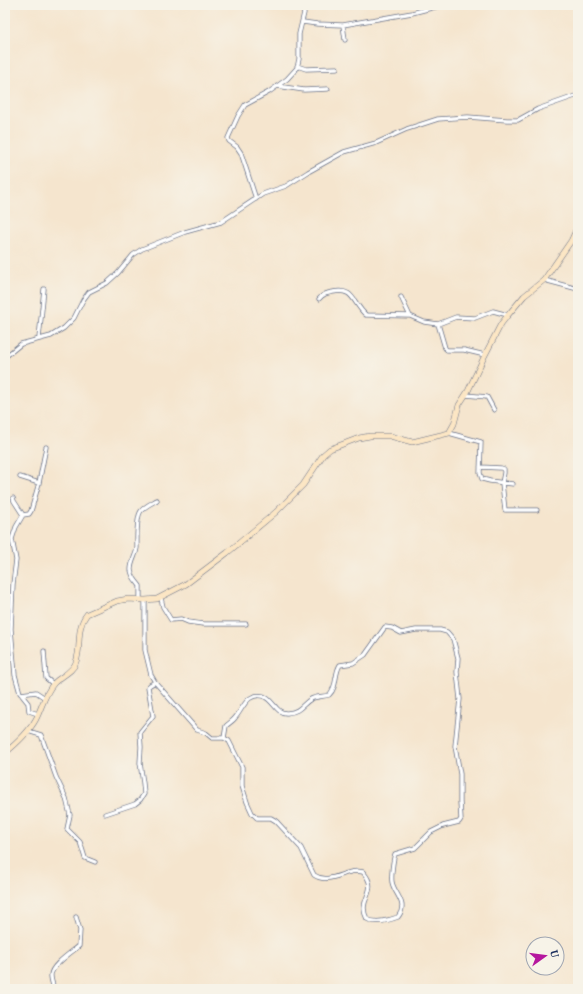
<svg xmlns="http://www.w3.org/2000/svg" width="583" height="994" font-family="Vollkorn,serif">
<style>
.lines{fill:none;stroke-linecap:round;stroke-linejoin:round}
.street-casing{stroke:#676f85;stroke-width:5}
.secondary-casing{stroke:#676f85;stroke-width:6}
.street{stroke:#fff;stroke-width:3.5}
.secondary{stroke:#fce6c4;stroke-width:5}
</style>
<rect width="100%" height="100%" fill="#f7f3e8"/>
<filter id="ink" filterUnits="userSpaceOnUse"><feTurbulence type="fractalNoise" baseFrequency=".025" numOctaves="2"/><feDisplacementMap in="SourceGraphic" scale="8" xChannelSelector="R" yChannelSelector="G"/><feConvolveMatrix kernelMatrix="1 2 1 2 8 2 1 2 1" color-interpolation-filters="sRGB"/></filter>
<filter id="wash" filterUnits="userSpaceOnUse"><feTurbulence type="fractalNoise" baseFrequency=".012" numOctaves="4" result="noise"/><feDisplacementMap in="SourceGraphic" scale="16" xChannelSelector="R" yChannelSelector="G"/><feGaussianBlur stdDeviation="0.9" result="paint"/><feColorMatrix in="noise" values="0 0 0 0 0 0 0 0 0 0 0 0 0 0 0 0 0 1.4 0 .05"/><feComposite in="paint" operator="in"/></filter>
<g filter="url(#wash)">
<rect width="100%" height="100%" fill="#f5e5ce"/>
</g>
<g filter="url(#ink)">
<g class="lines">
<g class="street-casing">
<path id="street" d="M303,22L317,24L343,25L345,40
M343,25L412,13L443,5
M297,66L306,69L337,68
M277,86L304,90L328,89
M256,199L241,153L237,147L229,141L228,138L238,116L245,105L269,92L287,79L297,68L299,59V34L304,13L303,9L299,5
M544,280L578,289
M401,297L410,316L424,322L438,324L456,317L475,318L493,311L508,315
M319,299C323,294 327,293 333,292C354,287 353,304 366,315L410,316
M438,324L445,348L447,350H464L485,355
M39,338L44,289
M5,357L21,344L51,336L64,328L74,318L83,300L89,292L107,283L118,273L133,255L142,249L185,232L221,222L263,194L286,186L308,172L344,152L376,143L407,129L438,119L468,117L507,120H518L538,109L578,95
M466,395L487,397L494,410
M449,433L481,442L480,473L482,479L490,481L513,484
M480,467L501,468L504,469V473L502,483L505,510H537
M20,477L39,483
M13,498L14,501L23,515
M161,598L163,607L171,620L181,619L188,622L203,624H246
M140,599V586C136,580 132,578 131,570C131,561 136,556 137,548C137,540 136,517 141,511C145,506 152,503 157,500
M145,600V650L151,675L155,682L197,730L206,733L212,738H224L229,741L242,767V786L247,802L252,813L257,818H271L276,821L301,848L314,875C330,886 347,867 363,872C381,892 356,898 367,919C375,924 390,920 398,917C409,903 394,894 392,882C391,876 393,860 395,854L415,848L431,832L443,826L459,822L461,819L460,802V774L455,746L460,699L457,672L458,658L453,639L447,632L440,630H416L401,633L392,628L385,627L365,655L353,663L340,665C334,674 338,686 329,695C323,697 316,696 311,699C302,704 301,712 287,713C276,714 273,699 263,696C247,692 243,709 235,718C233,721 229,723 226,726L224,738
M44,651L46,678L53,684
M21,694L36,692L45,698
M38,714L29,711L28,703L20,693L15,675L11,629L13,584L16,560L12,539L16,527L23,515L29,514L31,511L39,483L46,447
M28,731L41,735L56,777L66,798L70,815L67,829L80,842L85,858L95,862
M105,814L135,804L140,800L144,794L143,783L140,763L141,747L140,732L153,716L148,687L150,685L155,682
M54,989C53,985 51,980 51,976C50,966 72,952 79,946L80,930L76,917"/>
</g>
<g class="secondary-casing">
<path id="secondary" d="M5,753C16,744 29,732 36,719C42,707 45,693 54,683C61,676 73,672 76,662C82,646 75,629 87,614L117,601L128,599L145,600L157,599L186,584L227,553L276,512L303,485L323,455L330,449L359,438L370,436H390L412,442L449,433L454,424L459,405L468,391L485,355L501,324L508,315L524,296L544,280L571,241L578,226"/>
</g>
<use href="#street" class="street"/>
<use href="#secondary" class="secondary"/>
</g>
</g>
<rect width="583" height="994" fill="none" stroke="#f7f3e8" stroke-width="20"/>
<g transform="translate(545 956) rotate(76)"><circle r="19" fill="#f7f3e8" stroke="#9fa5b1"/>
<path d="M0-3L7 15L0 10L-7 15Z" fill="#b5179e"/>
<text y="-6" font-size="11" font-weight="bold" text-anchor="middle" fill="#1b2f5e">U</text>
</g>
</svg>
